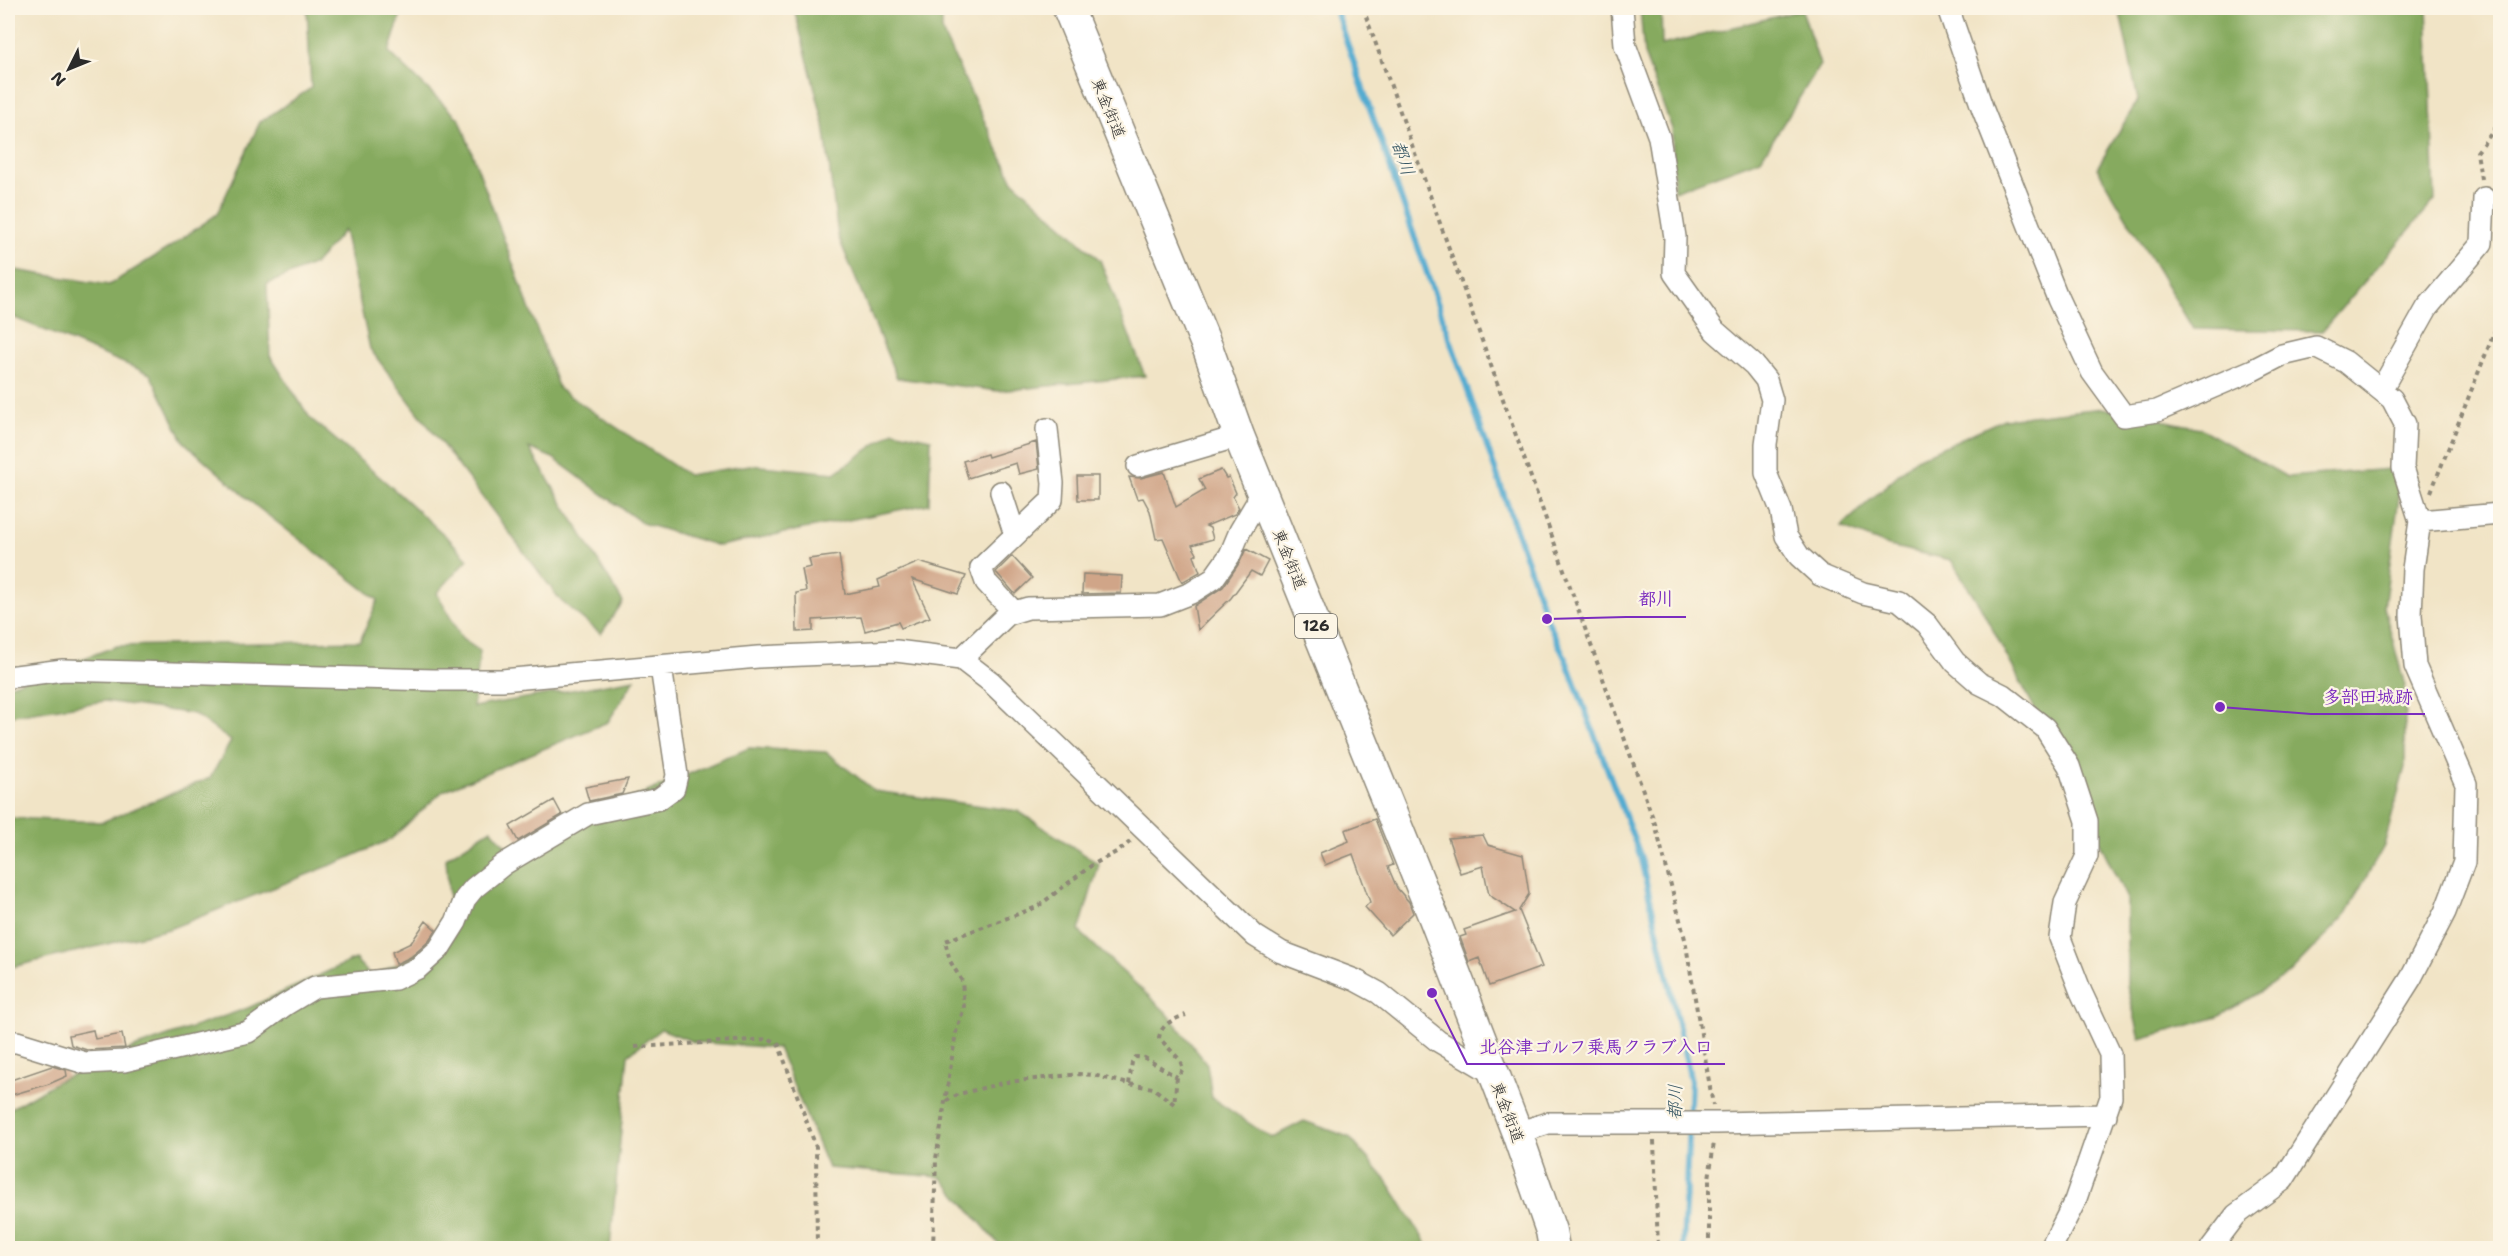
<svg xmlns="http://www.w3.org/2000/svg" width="2508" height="1256" font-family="'Shantell Sans','Klee One',sans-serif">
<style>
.forest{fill:#86aa5f;stroke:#586a45;stroke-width:1.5}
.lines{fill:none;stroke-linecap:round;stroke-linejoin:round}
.stream{stroke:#53abd0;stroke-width:6}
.building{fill:#d0a588}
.minor-casing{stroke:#8e8878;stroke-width:24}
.highway-casing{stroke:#8e8878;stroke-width:33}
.path{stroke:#8e8878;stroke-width:4;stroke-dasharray:4.5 4.5;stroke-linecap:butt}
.minor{stroke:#fff;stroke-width:21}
.highway{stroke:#fff;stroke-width:30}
.labels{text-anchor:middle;stroke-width:4.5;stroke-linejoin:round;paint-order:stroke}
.shield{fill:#fcf5e5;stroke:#6a6863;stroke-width:1.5}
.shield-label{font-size:15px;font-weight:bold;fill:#2b2b2b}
.street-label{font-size:16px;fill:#2b2b2b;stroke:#fcf5e5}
.water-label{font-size:18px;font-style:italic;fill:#395865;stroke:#fcf5e5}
.leader{fill:none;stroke:#7b2cbf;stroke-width:2}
.callout-dot{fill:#7b2cbf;stroke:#fcf5e5;stroke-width:2}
.callout-label{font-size:18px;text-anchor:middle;font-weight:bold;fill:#7b2cbf;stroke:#fcf5e5;stroke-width:4.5;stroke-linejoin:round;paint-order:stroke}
</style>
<rect width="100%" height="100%" fill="#fcf5e5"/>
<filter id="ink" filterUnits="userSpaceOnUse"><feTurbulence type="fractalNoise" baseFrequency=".0167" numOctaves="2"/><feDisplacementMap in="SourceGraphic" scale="12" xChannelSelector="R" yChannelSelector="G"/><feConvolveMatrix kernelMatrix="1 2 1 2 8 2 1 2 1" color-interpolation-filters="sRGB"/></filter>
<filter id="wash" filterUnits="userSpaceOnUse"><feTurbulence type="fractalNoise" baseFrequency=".008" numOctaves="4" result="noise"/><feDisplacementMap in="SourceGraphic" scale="24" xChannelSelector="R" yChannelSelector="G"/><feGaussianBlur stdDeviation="1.35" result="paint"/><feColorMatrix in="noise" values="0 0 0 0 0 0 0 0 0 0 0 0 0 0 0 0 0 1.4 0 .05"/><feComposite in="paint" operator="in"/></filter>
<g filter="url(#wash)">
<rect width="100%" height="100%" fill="#f1e4c6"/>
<path class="forest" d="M307,8H403L389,52L460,120L559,389L688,475L750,465L835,473L894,431L931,439L929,504L719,546L642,523L553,458L529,448L623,602L601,634L561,601L370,349L344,230L315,264L267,284L270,356L310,418L388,484L450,540L468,559L437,593L462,639L480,651L473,707L635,679L608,722L443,791L391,839L344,860L169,929L8,968V818L102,822L210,778L231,741L194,714L105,701L8,716V686L117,646L360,641L378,600L256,506L184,442L150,374L8,315V269L109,285L167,249L217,214L260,122L311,88Z
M794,8H942V32L1013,181L1100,260L1145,376L998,391L897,378L838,236L824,124Z
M1640,8H1661L1662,45L1802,10L1820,65L1761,159L1674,191L1672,129L1644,54Z
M2115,8H2427L2435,200L2322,331L2193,329L2097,168L2138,100L2120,13Z
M2103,408L2200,428L2287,477L2403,468L2384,607L2405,686V767L2384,846L2344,917L2288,975L2218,1017L2140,1039L2127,985V899L2045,728L1979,604L1951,560L1889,546L1841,527L1914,460L2004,419Z
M749,748L826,752L875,791L1018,811L1099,864L1079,931L1167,1013L1207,1064L1212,1098L1271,1138L1304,1121L1349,1137L1388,1182L1429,1248H1117L1114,1244L1071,1248H1002L941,1177L828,1168L778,1048L694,1042L661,1029L628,1055L610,1248H8V1110L58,1081L137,1047L248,1008L355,959L372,977L452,935L446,858L491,829L510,851Z"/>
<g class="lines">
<path class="stream" d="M1335,8L1547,619L1566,660L1640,855L1691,1081L1683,1248"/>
</g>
<g id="blocks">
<path class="building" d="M1036,442L1039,469L1019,474L1016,463L968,478L963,461L987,454L988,457Z
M1221,470L1226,478L1229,477L1236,493L1233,497L1239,508L1235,514L1206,526L1210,528L1213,539L1192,545L1197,554L1194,556L1200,572L1182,582L1163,538L1156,539L1150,511L1143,498L1137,499L1129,477L1141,478L1164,472L1176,507L1205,490L1199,479Z
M1077,476H1098V500H1078Z
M1246,549L1268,561L1260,576L1251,571L1231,598L1198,630L1194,606L1223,587L1240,562Z
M839,555L845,594L880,587L878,580L919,562L966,576L958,594L912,579L930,617L901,628L898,622L865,631L861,617L813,620V631L797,632L796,593L806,591L802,569L811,567L809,559Z
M1012,556L1032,578L1015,594L996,572Z
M1083,574L1122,576L1121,593L1082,594Z
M628,779L622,794L589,801L585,787Z
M554,800L562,815L518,841L510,826Z
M1375,819L1393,865L1388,867L1397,888L1409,902L1413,913L1390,935L1365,907L1370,902L1353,854L1325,865L1320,853L1349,841L1345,830Z
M1483,835L1488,845L1523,855L1529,894L1519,910L1542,967L1489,986L1479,958L1469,962L1460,937L1466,935L1464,930L1515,912L1489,895L1483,866L1460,873L1448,838Z
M426,921L436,930L429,941L411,957L396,964L392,952L411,943Z
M93,1030L95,1039L122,1034L125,1048L87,1050L71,1045L69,1035Z
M52,1066L66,1070L67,1076L49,1084L8,1096V1081Z"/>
</g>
</g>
<g filter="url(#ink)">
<use href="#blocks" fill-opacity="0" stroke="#8e8878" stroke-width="1.5"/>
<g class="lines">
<g class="minor-casing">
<path id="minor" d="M1622,8L1625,45L1659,137L1675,237L1674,273L1715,331L1754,365L1766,380L1772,400L1766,444V473L1781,510L1786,536L1799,556L1820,575L1863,593L1899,601L1927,624L1955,662L1979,683L2003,695L2045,728L2069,766L2087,821V856L2065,903L2060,938L2081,992L2110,1054L2111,1097L2075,1201L2051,1248
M1948,8L1983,110L2058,299L2092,372L2124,416L2157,411L2253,370L2282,355L2316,347L2346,362L2392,399L2405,424L2403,468L2420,521L2413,569L2411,615L2415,666L2466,784L2464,862L2445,912L2411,978L2283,1180L2236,1215L2211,1248
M2381,390L2427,308L2482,243L2484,198
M1138,466L1239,436
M1001,492L1015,535
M2420,521L2500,514
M1014,612L986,582L981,568L1052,500L1053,483L1047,429
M961,659L1008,614L1028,608L1160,605L1191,593L1213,579L1230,555L1240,531L1263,492
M8,677L63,670L434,680H502L758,657L896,651L961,659L991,682L1255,936L1281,952L1355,980L1379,993L1438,1041L1494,1074
M8,1042H17L85,1063L124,1061L248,1032L285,1005L315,987L395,979L418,968L439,949L456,922L465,899L474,888L504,864L588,814L659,799L674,788L677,775L661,667
M1517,1133L1548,1123H1717L2106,1115"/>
</g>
<g class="highway-casing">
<path id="highway" d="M1068,8L1208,349L1239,436L1434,918L1517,1133L1551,1231L1554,1248"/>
</g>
<path class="path" d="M1363,8L1655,824L1685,939L1713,1105
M2481,179L2477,152L2500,122
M2431,492L2500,318
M635,1047L769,1039L778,1043L816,1147L817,1248
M1129,1084L1132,1062L1136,1057L1145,1058L1177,1077
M946,1101L959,1094L1007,1082L1079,1074L1093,1075L1129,1084L1153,1088L1174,1104L1177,1077L1183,1069L1180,1060L1159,1038C1161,1024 1174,1019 1186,1015
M1654,1141L1658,1248
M933,1248L936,1159L956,1032L964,1008L962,981L950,961L945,941L1037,907L1092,865L1120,850L1131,841
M1709,1248V1179L1714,1142"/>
<use href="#minor" class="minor"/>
<use href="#highway" class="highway"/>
</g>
</g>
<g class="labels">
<rect class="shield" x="1295" y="614" width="42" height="24" rx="4.5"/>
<g class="shield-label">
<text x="1316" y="631">126</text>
</g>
<g class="street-label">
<text transform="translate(1109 108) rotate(68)" y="6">東金街道</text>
<text transform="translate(1290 559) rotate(68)" y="6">東金街道</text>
<text transform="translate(1508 1112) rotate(69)" y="6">東金街道</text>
</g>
<g class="water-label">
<text transform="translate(1403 158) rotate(71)" y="6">都川</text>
<text transform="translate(1675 1102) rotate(-89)" y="6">都川</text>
</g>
</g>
<path class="leader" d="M1547 619L1626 617H1686M2220 707L2311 714H2425M1432 993L1467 1064H1725"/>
<g class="callout-dot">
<circle cx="1547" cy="619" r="6"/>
<circle cx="2220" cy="707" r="6"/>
<circle cx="1432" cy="993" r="6"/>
</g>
<g class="callout-label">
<text x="1656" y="605">都川</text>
<text x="2368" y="703">多部田城跡</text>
<text x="1596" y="1053">北谷津ゴルフ乗馬クラブ入口</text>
</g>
<rect width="2508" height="1256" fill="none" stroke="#fcf5e5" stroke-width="30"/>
<g transform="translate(69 69) rotate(227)" stroke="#fcf5e5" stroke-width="4.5" paint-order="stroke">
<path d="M0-4.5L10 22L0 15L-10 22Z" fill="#2b2b2b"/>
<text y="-9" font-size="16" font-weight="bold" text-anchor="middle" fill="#2b2b2b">N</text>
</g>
</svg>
